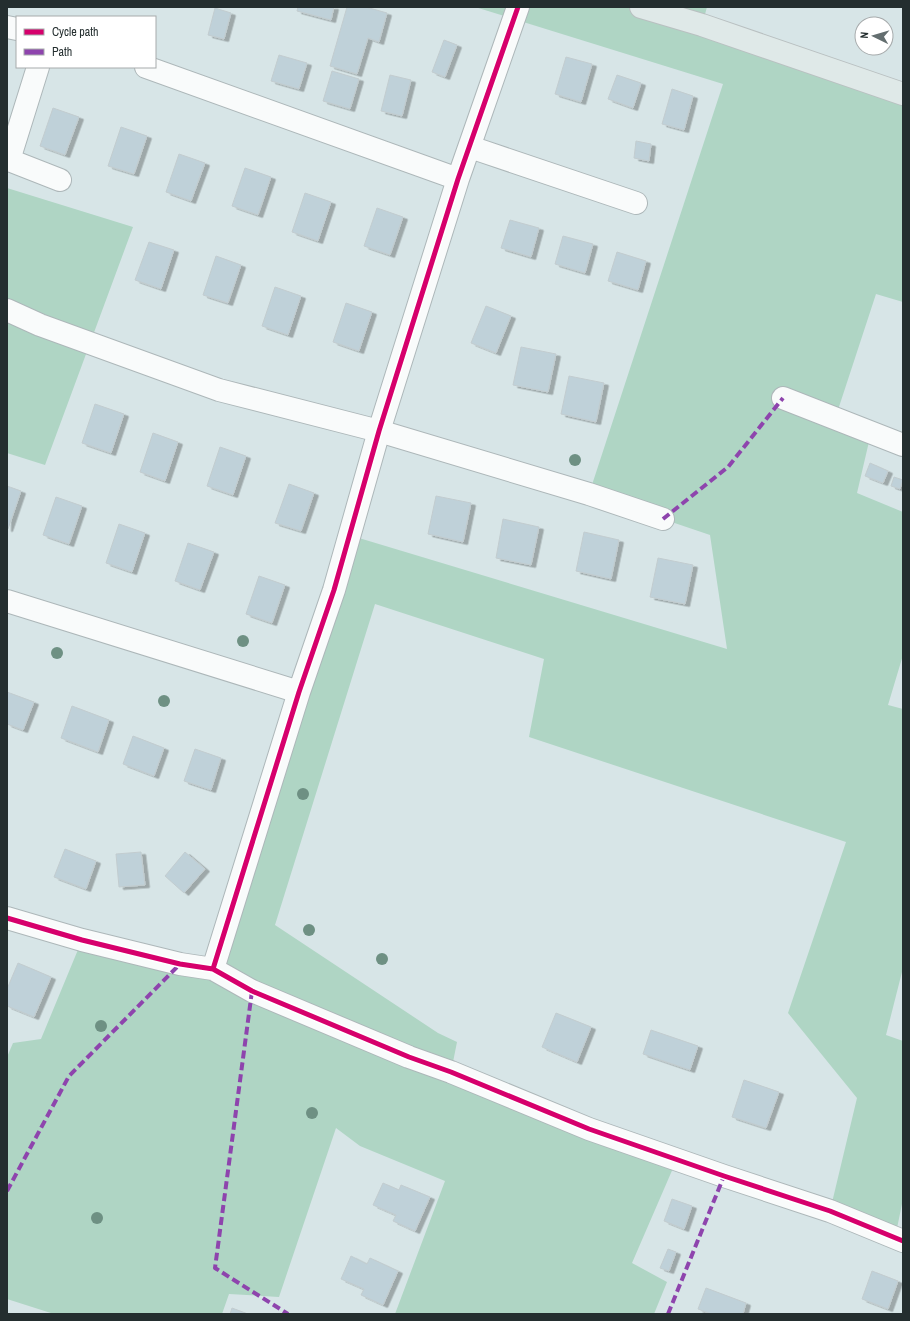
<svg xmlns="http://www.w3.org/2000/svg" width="910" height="1321" font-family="'Archivo Narrow',sans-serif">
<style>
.green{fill:#afd5c4}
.building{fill:#bfd1d9;stroke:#c2cccf;filter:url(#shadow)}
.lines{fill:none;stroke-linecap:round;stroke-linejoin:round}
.minor-casing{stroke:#adb7b9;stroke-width:24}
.major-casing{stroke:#b9c0c1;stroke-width:24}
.minor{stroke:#f9fbfb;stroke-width:22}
.major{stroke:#dfe9e8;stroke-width:22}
.quiet{stroke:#8e44ad;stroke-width:4;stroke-dasharray:8 4;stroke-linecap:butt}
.cycleway-casing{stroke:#fff;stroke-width:8}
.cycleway{stroke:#d6006c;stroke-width:5}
.tree{fill:#6e9083}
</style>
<defs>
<filter id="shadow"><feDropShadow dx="4.5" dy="2.5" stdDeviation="0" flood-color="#0004"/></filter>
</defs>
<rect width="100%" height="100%" fill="#d7e5e7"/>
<path class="green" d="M475,7H707L702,25L903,94V302L876,294L835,419L871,433L857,493L903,512V655L888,705L903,709V968L886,1035L903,1041V1199L895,1238L830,1211L857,1098L788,1013L846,842L529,737L544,659L375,604L275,925L438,1033L457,1042L451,1072L677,1159L632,1263L667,1282L654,1314H395L445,1181L360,1146L336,1128L279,1297L229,1294L222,1314H54L7,1299V1057L13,1043L41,1039L82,940L213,969L349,535L727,649L710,535L589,494L723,84Z
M7,188L133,227L45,465L7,453Z"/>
<path class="building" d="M298,7H334L331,20L297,11Z
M347,7H366L387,13L379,42L368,38L357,74L330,66Z
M215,8L231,13L224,39L208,35Z
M444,40L457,45L445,77L432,72Z
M279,55L307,63L299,89L271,81Z
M566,57L592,64L581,102L555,94Z
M332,71L359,79L350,109L323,101Z
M390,75L411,80L402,116L381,111Z
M617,75L641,83L633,108L608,99Z
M672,89L693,96L684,130L662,124Z
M53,108L79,117L65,155L40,146Z
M121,127L147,136L134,174L108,166Z
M636,141L651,144L649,161L634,158Z
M179,154L205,163L191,201L166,192Z
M245,168L271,177L258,215L232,206Z
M305,193L331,202L318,241L292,232Z
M377,208L403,217L390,255L364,246Z
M510,220L539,228L531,257L501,248Z
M563,236L593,244L585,273L555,264Z
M149,242L174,250L161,289L135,280Z
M617,252L646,261L638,290L608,281Z
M216,256L241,265L228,303L203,295Z
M275,287L301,296L288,335L262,326Z
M346,303L372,312L359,351L333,342Z
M486,306L511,316L496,353L471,343Z
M521,347L556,354L548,392L513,385Z
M569,376L604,383L596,422L561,414Z
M95,404L124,414L111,453L82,443Z
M153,433L178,442L165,481L140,472Z
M220,447L246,456L233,495L207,486Z
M870,463L888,471L883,483L865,476Z
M894,477L903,480L900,489L891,486Z
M289,484L314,493L301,531L275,523Z
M7,486L21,491L8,529H7Z
M436,496L471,503L463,542L428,534Z
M56,497L82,506L69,544L43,535Z
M503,519L539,527L531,565L496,558Z
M119,524L145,533L132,572L106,563Z
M584,532L619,540L611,579L576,571Z
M188,543L214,552L200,590L175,581Z
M658,558L693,565L685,604L650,597Z
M259,576L285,585L272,623L246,614Z
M7,692L34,702L23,730L7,724Z
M72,706L109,720L98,752L61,738Z
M133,736L164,748L154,776L123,764Z
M195,749L221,758L211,790L184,781Z
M65,849L96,861L86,889L54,877Z
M141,852L145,885L119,887L116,854Z
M185,852L205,869L184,893L165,876Z
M18,963L51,977L34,1017L7,1006V989Z
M556,1013L591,1027L577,1062L542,1047Z
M651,1030L698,1046L690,1070L643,1054Z
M744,1080L779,1092L766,1128L732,1117Z
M383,1183L399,1190L401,1185L430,1197L415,1231L393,1221L396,1215L373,1205Z
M672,1199L692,1206L684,1229L664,1221Z
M668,1249L676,1252L669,1271L660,1268Z
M351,1256L367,1264L370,1258L398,1271L383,1305L361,1295L364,1289L341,1279Z
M872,1271L898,1281L888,1309L862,1299Z
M706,1288L746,1303L743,1314H711L698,1309Z
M232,1308L248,1314H230Z"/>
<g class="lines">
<g class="minor-casing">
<path id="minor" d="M7,27L17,29
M38,67L9,160L60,180
M146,67L458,179
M470,147L636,203
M7,310L40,325L219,390L379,431L589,494L663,519
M783,398L903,445
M7,601L299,692
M7,918L82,940L180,964L213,969L252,991L409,1057L451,1072L589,1129L724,1176L830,1211L903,1241
M213,969L299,692L334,590L379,431L458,179L518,7"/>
</g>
<g class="major-casing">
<path id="major" d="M641,7L702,25L903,94"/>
</g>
<use href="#minor" class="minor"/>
<use href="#major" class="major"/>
<path class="quiet" d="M663,519L728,467L783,398
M252,991L215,1268L288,1314
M7,1191L69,1076L180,964
M668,1314L724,1176"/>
<g class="cycleway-casing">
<path id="cycleway" d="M7,918L82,940L180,964L213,969L252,991L409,1057L451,1072L589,1129L724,1176L830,1211L903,1241
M213,969L299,692L334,590L379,431L458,179L518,7"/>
</g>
<use href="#cycleway" class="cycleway"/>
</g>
<g class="tree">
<circle cx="575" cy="460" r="6"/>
<circle cx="243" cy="641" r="6"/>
<circle cx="57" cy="653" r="6"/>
<circle cx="164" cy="701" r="6"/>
<circle cx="303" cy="794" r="6"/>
<circle cx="309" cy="930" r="6"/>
<circle cx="382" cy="959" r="6"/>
<circle cx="101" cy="1026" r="6"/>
<circle cx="312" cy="1113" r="6"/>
<circle cx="97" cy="1218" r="6"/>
</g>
<rect width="910" height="1321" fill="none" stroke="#242e2f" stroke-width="16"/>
<rect x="16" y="16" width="140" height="52" fill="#ffffff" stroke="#a7abac"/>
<rect x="24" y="29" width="20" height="6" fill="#d6006c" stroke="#a7abac"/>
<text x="52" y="36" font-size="12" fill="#242e2f">Cycle path</text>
<rect x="24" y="49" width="20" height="6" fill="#8e44ad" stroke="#a7abac"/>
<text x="52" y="56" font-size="12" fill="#242e2f">Path</text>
<g transform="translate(874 36) rotate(275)"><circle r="19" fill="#ffffff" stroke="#a7abac"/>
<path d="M0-3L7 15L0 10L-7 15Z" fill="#636e6f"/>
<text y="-6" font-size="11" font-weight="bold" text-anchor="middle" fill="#242e2f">N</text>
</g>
</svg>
